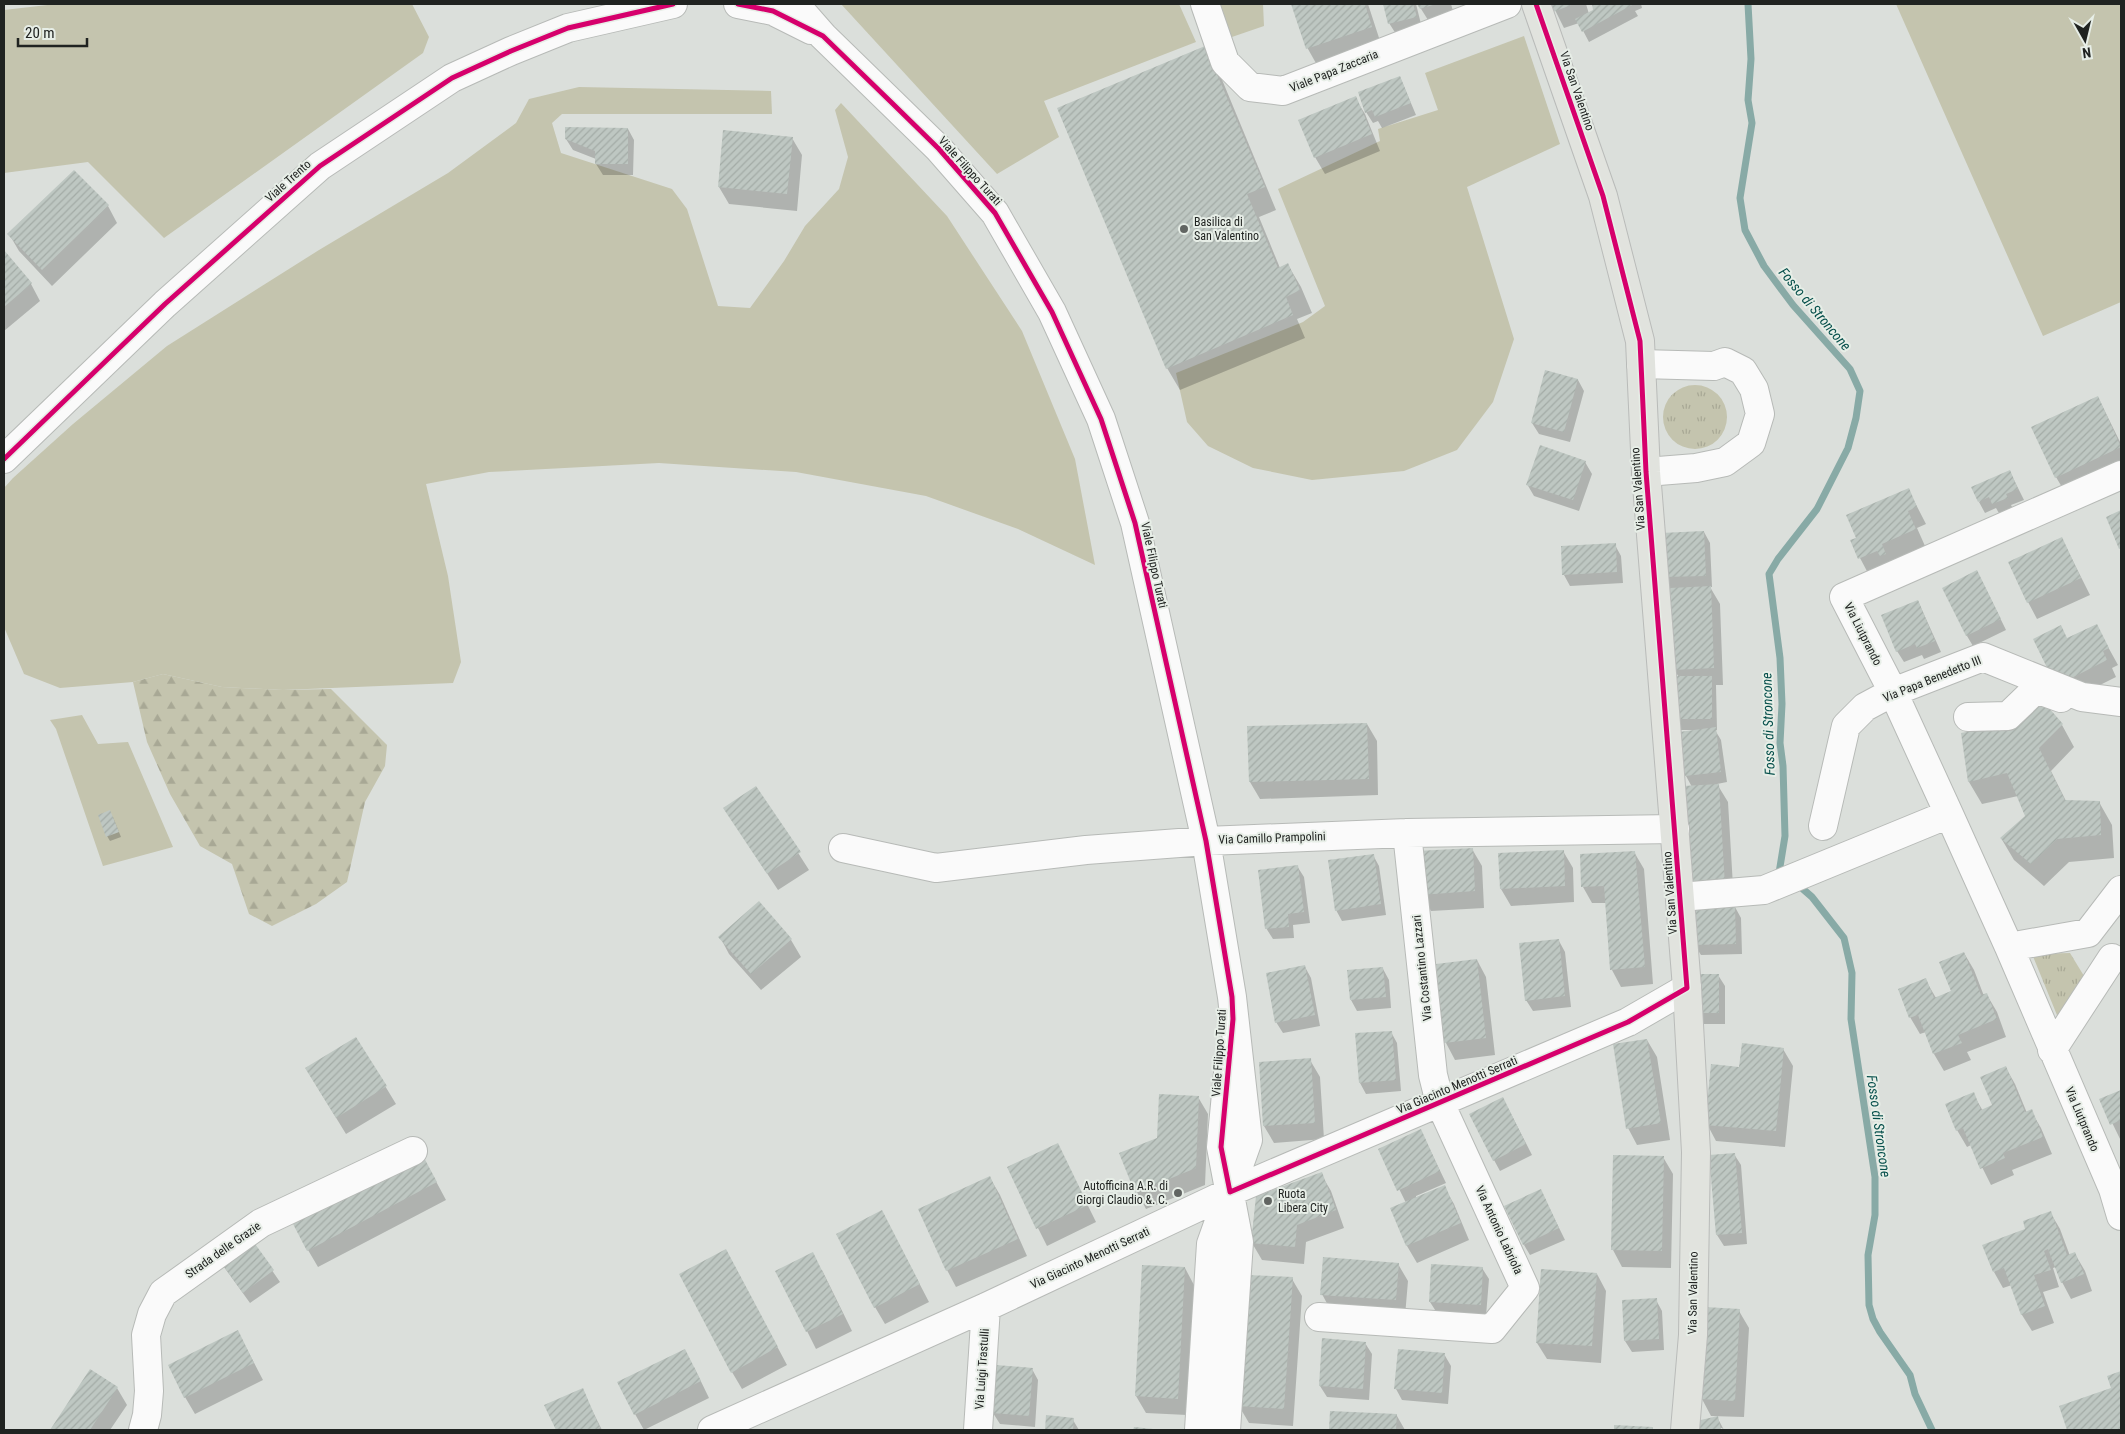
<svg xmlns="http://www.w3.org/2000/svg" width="2125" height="1434" font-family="'Roboto Condensed',sans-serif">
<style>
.grass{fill:url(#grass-tufts)}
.forest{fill:url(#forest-firs)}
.park{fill:#c4c4ae}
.shadow{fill:#0003}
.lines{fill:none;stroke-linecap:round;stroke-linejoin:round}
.stream{stroke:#88aaa6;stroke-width:7}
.building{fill:url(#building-hatch)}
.minor-casing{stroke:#b7bab7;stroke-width:30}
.major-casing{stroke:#b9bbb9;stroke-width:30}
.minor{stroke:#fafafa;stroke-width:28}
.major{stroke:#e1e3de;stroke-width:28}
.cycleway-casing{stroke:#e7eee7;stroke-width:8}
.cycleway{stroke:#d6006c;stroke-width:5}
.poi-dot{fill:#616562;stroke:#e7eee7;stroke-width:2}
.labels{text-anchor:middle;stroke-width:4;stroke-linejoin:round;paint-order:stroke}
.street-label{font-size:12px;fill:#202321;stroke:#e7eee7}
.poi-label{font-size:12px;fill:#202321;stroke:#e7eee7;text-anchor:start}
.water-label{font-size:14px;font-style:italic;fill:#044e4a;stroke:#e7eee7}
</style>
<defs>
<pattern id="grass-tufts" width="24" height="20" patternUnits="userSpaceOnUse" patternTransform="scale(1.25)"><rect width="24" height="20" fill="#c4c4ae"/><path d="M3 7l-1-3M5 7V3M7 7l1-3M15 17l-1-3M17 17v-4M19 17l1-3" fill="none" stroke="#a8a895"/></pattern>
<pattern id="forest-firs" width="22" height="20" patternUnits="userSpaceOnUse" patternTransform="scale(1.25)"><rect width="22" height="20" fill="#c4c4ae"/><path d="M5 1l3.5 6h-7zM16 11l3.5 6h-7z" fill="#a8a895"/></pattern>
<pattern id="building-hatch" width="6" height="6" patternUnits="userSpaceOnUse" patternTransform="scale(1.25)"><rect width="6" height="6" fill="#bec7c2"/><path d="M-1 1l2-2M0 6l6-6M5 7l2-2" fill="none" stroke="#a3aba6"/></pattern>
</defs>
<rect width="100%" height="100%" fill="#dbdfdb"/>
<path class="grass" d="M1663 417a32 32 0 1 1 64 0a32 32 0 1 1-64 0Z
M2070,953L2084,976L2059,1020L2032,954Z"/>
<path class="forest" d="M163,674L222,687L283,690L331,689L387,745L385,766L365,802L347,882L316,904L272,926L249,914L232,864L200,846L170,794L147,742L133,682Z"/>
<path class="park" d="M56,4H412L429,37L423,53L164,238L88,162L4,173V10Z
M841,4H1179L1196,42L1044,101L1059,137L997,174Z
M1218,4H1263L1264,26L1229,38Z
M1896,4H2121V302L2043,336Z
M1524,36L1560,144L1467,187L1514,339L1493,402L1457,450L1404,471L1312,480L1253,468L1208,446L1187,422L1176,373L1303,322L1325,306L1278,189L1380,141L1378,129L1438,110L1425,73Z
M579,87L771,91L772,114H562L552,123L561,153L672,189L687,209L718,306L750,308L784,261L805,226L839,189L848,157L835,110L841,103L947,216L1022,331L1075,459L1095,565L1018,529L926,496L796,472L659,463L489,472L426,484L448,576L461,662L453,683L283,690L222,687L163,674L133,682L60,688L24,674L4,627V488L13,478L73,424L167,346L319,250L448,173L516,123L529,99Z
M82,715L98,744L128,742L173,847L103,866L56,729L50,720Z"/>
<path class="shadow" d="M1293,4H1368L1381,44L1317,65L1308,49Z
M1385,4H1416L1422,28L1396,34L1389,23Z
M1418,4H1451L1453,11L1428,20Z
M1552,4H1588H1586L1589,14L1594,11V4H1641L1642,8L1635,11L1638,16L1589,42L1579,23L1564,28Z
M1218,70L1276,210L1259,217L1280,268L1288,265L1301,287L1312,313L1297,319L1305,338L1180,390L1167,368L1058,109Z
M1400,77L1416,115L1382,128L1378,121L1373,123L1366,112Z
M1355,98L1365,114L1380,151L1325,174L1315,157Z
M628,129L634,140L633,175H603L596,164V159L573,150L566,139Z
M792,138L802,155L797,211L729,204L719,187Z
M108,206L117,223L52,286L19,251L9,234Z
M4,252L31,284L40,301L4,331Z
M1546,372L1578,380L1584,391L1570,442L1539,434L1532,423Z
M2098,397L2121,444V468L2066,494L2056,477Z
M1585,462L1592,474L1579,511L1534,496L1527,484Z
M2010,472L2024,500L2011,505L2013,509L2000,515L1996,508L1985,513L1979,502Z
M1908,489L1926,524L1917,528L1925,546L1891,561L1895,571L1869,575L1860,558L1858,539Z
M1704,532L1710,543L1712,587H1710L1720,604L1723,685H1716L1717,730H1715L1721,740L1727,782L1717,784L1728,802L1734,903L1691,888L1692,787L1686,776L1680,733L1694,731V730H1681L1675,719L1679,677L1674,670L1670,588L1664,577Z
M2062,539L2090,595L2037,619L2028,602Z
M1615,545L1621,556L1623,583L1570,586L1564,575Z
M1983,583L2006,630L1973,646L1967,636Z
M1918,601L1941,652L1924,659L1922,655L1904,662L1897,651Z
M2096,625L2118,665L2112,668L2116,677L2066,702L2067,639Z
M1367,724L1377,741L1378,795L1260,799L1250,782Z
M2062,725L2074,747L2051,771L2066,801L2099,802L2112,825L2114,858L2069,862L2044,886L2014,860L2001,838L2026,816L2018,796L1982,804L1969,782L1963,734Z
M756,787L809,870L778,890L724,808Z
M113,817L121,837L110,841L107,836Z
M1472,849L1482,866L1484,908L1431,911L1421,894Z
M1563,851L1573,868L1574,902L1511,906L1501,889Z
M1634,852L1644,869L1653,984L1621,987L1612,970L1606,903H1592L1583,887Z
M1373,855L1379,866L1386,915L1342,921L1336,910Z
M1297,866L1304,877L1310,923L1293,925L1294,938L1273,939L1266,928Z
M759,903L791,940L801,957L761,990L729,954L720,937Z
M1735,907L1741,918L1742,954L1701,955L1694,944Z
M1559,941L1565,952L1571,1007L1533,1011L1526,1000Z
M1964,953L1974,970L1984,996L1987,995L1997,1012L2006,1037L1967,1052L1971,1060L1944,1071L1934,1054L1926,1032L1920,1034L1910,1017L1925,979L1936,998L1952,991Z
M1477,960L1486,977L1495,1055L1455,1060L1446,1043Z
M1305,967L1311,978L1320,1026L1283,1033L1276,1022Z
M1383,969L1389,980L1391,1008L1357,1011L1351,1000Z
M1718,975L1725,986V1024H1702L1696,1013Z
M1391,1032L1397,1043L1401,1091L1366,1094L1360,1083L1356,1034Z
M356,1038L396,1104L346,1134L316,1085Z
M1647,1040L1657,1057L1670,1140L1637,1145L1628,1128Z
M1783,1049L1793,1066L1785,1147L1716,1141L1707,1124L1740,1068Z
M1310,1060L1320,1077L1324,1139L1274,1143L1264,1126Z
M2006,1068L2015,1084L2027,1113L2031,1111L2041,1128L2052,1154L2012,1170L2014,1175L1991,1185L1971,1145L1967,1147L1957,1130L1973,1094L1983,1111L1993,1106Z
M2121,1092V1141L2101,1100Z
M1198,1097L1208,1114L1205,1185L1146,1209L1137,1192L1121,1154L1158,1138Z
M1509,1110L1532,1155L1500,1171L1494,1160Z
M1421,1131L1446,1183L1416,1196V1199L1444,1187L1454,1204L1469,1240L1417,1263L1407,1246L1392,1209L1406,1203L1380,1150Z
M1058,1145L1096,1222L1047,1246L1008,1168Z
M1734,1154L1741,1165L1747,1244L1724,1246L1717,1235Z
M1663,1157L1673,1174L1671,1268L1622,1267L1613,1250Z
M431,1172L446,1200L318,1267L308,1250Z
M1321,1174L1331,1191L1344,1228L1306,1242L1304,1264L1262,1260L1252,1243Z
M990,1178L1000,1195L1027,1256L956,1287L947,1270Z
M1541,1191L1565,1240L1530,1255L1524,1245Z
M2050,1212L2060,1229L2070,1256L2075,1254L2085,1271L2092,1291L2071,1299L2062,1282L2056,1267L2053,1268L2059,1287L2043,1292L2054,1323L2032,1331L2022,1315L2012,1285L2003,1288L1994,1272L2027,1230Z
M891,1229L929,1302L885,1324L875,1307Z
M247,1234L280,1282L250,1303L224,1267Z
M1398,1264L1408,1281L1405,1316L1331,1311L1322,1294Z
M1143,1266L1185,1268L1194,1285L1187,1415L1146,1413L1136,1396Z
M735,1267L787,1365L742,1389L732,1372Z
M1482,1268L1489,1279L1486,1316L1437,1313L1430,1302Z
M822,1270L852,1331L816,1349L777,1271Z
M1597,1274L1606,1291L1601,1363L1547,1359L1537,1343Z
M1292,1279L1302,1296L1293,1426L1249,1423L1239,1406Z
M1656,1300L1662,1311L1664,1350L1632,1352L1625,1341Z
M1739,1311L1749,1328L1744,1417L1711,1416L1702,1399Z
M238,1332L263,1380L195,1414L185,1397Z
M1365,1343L1372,1354L1369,1400L1327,1397L1320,1386Z
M1444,1354L1451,1366L1448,1404L1402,1400L1396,1389Z
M997,1366L1032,1369L1038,1380L1035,1427L1000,1424L993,1413Z
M694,1367L709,1398L644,1430L635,1414Z
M90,1371L117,1388L127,1405L110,1430H51Z
M2121,1372V1430H2069L2060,1407L2113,1388L2109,1377Z
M582,1390L602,1430H557L546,1405Z
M1332,1412L1397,1416L1405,1430H1331Z
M1047,1417L1073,1420L1079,1430H1046Z
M1717,1417L1724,1430L1722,1428H1719L1720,1430H1695Z"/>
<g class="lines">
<path class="stream" d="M1748,4L1751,59L1748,100L1752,123L1740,198L1745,230L1764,266L1793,305L1850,369L1860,391L1856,418L1848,448L1817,509L1778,559L1769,574L1780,658L1782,704L1780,743L1783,766L1785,836L1779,873L1782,875
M1796,883L1812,897L1844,938L1852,973L1851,1019L1875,1177V1215L1868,1255L1869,1305L1873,1319L1880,1332L1910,1375L1915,1394L1932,1430"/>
</g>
<path class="building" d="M1291,4H1365L1372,27L1306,49Z
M1383,4H1413L1417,17L1388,24Z
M1417,4H1436L1420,9Z
M1551,4H1574L1553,12Z
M1592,4H1634L1582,32L1575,19L1593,10Z
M1205,46L1265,187L1247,194L1278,268L1288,263L1300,290L1286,297L1293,315L1166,369L1057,108Z
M1400,76L1411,103L1375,117L1372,110L1365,113L1358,92Z
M1356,96L1372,134L1314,158L1298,120Z
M565,127L628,128V164H595V151L565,139Z
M723,130L793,137L787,194L718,187Z
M74,170L109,205L42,270L7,234Z
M4,250L32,283L4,307Z
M1545,370L1578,379L1564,432L1531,423Z
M2098,396L2121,447L2055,478L2031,427Z
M1540,445L1586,461L1573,500L1526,485Z
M2010,470L2018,489L2006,494L2008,498L1992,504L1989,497L1978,502L1971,487Z
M1909,488L1917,507L1908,511L1916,529L1882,544L1886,554L1880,556L1877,551L1858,559L1850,540L1856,538L1846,515Z
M2121,510V548L2119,549L2106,517Z
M1704,531L1706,576L1663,577L1661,533Z
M2062,537L2081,578L2027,603L2008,562Z
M1616,543L1617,572L1562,575L1561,546Z
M1977,570L2001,619L1966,636L1942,588Z
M1711,586L1714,668L1673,670L1670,588Z
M1918,600L1935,641L1917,648L1915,644L1896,652L1881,615Z
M2097,624L2109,648L2103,651L2107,660L2056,686L2033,639L2061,625L2067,638Z
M1674,676H1712V719H1674Z
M2041,699L2063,724L2039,748L2065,800L2100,801L2101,835L2057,839L2031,864L2000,838L2025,816L2007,773L1968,782L1961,733L2011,724Z
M1367,723L1369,779L1249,782L1247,726Z
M1716,727L1721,772L1685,776L1679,732Z
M1719,784L1725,886L1689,888L1683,786Z
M756,786L801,852L767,874L723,808Z
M110,810L119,832L106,837L98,815Z
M1473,848L1475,891L1420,895L1417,851Z
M1564,850L1565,886L1500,889L1498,853Z
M1635,851L1645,967L1610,970L1604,886L1581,887L1580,854Z
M1374,854L1381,904L1335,911L1328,860Z
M1298,865L1304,912L1288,914L1289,927L1265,929L1258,870Z
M759,901L792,939L751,974L718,937Z
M1693,906H1735L1736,944L1693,945Z
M1559,939L1565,996L1525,1001L1519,943Z
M1964,952L1981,995L1987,993L1997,1019L1958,1035L1962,1043L1933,1054L1918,1015L1909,1018L1898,989L1926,978L1934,998L1951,991L1939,962Z
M1477,959L1486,1038L1444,1043L1436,964Z
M1305,965L1315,1015L1275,1023L1266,973Z
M1383,967L1386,997L1350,1000L1347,970Z
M1694,974H1719V1013H1694Z
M1392,1031L1396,1080L1359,1083L1355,1033Z
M356,1037L387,1086L336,1118L305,1068Z
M1647,1039L1661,1123L1626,1129L1613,1044Z
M1742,1043L1784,1048L1776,1131L1705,1125L1711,1064L1739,1067Z
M1311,1058L1315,1123L1263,1126L1259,1062Z
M2006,1066L2025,1112L2032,1109L2043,1137L2003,1153L2005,1158L1980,1169L1963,1128L1956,1131L1945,1104L1974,1092L1981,1110L1992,1105L1980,1077Z
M2121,1090V1120L2110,1125L2099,1099Z
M1159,1094L1199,1096L1196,1168L1135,1193L1119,1153L1157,1138Z
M1503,1097L1526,1144L1493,1161L1469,1114Z
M1421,1129L1440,1171L1397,1191L1378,1149Z
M1058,1143L1088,1205L1036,1229L1007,1167Z
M1735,1153L1742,1233L1716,1235L1709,1155Z
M422,1154L437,1182L307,1251L292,1222Z
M1613,1155L1664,1156L1662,1251L1611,1250Z
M1322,1172L1336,1210L1297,1225L1295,1247L1251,1243L1256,1196Z
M990,1176L1018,1239L946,1271L918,1209Z
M1445,1185L1461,1223L1406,1246L1390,1208Z
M1541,1189L1559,1228L1523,1245L1504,1206Z
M882,1210L920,1284L874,1308L836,1234Z
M2051,1211L2067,1255L2075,1252L2084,1274L2061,1283L2048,1249L2044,1251L2051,1270L2034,1275L2045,1306L2021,1315L2004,1268L1993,1272L1982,1245L2025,1229L2023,1221Z
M247,1233L274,1270L243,1293L216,1256Z
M726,1249L778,1347L731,1373L679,1274Z
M813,1252L843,1314L806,1332L775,1271Z
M1323,1257L1399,1263L1396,1300L1320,1295Z
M1431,1264L1483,1267L1481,1305L1429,1302Z
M1142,1265L1185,1267L1178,1399L1135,1396Z
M1541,1269L1597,1273L1592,1346L1536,1343Z
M1246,1275L1293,1277L1284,1409L1238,1406Z
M1657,1298L1659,1339L1624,1341L1622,1300Z
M1705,1307L1740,1309L1735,1401L1700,1399Z
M238,1330L254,1363L184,1398L168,1365Z
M1322,1338L1366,1342L1363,1389L1319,1386Z
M685,1349L701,1381L634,1415L617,1382Z
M1398,1349L1445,1353L1442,1393L1394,1389Z
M996,1365L1033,1368L1029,1416L992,1413Z
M90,1369L118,1387L90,1430H50Z
M2121,1371V1430H2067L2059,1406L2111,1388L2107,1376Z
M583,1388L600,1428L595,1430H556L544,1405Z
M1330,1411L1397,1414L1396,1430H1329Z
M1046,1415L1074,1418L1073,1430H1045Z
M1718,1416L1721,1430H1694L1692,1422Z
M1614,1425L1653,1427V1430H1614Z
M1134,1427L1153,1429V1430H1133Z"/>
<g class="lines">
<g class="minor-casing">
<path id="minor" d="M738,4L773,11L811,30
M795,4L823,36L939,149L995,213L1052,312L1101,419L1135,523L1206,841L1232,997L1248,1140L1211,1244L1199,1430
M1205,4L1225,62L1250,87L1283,91L1507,4
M1641,364L1714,366L1725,362L1743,371L1754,389L1760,414L1751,443L1725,462L1696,468L1646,472
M4,459L165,304L320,166L452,78L511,51L568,28L673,4
M2121,475L1844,597L1893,692L1949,814L2009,947L2113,1189L2121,1216
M1968,717L2008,716L2036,689L2061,698
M1823,826L1846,726L1865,707L1893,692L1983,657L2082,697L2121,702
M843,848L936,868L1086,850L1206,841L1407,833L1675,829
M1680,897L1764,890L1949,814
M2009,947L2088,933L2121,890
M2052,1050L2112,958
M1319,1317L1492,1329L1525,1288L1440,1103L1433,1075L1407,833
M143,1430L147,1415L149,1391L146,1335L152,1314L163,1293L261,1223L413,1151
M712,1430L986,1307L1230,1192L1628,1022L1687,988
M978,1430L986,1307
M1226,1430L1239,1242L1221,1147L1228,1073"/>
</g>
<g class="major-casing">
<path id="major" d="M1536,4L1603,196L1640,341L1646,472L1687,988L1696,1152L1693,1335L1685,1430"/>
</g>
<use href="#minor" class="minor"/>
<use href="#major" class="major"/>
<g class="cycleway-casing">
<path id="cycleway" d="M738,4L773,11L823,36L892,103L939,149L995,213L1052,312L1101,419L1135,523L1206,841L1232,997L1233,1019L1221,1147L1230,1192L1628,1022L1687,988L1646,472L1640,341L1603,196L1536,4
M4,459L165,304L320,166L452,78L511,51L568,28L673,4"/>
</g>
<use href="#cycleway" class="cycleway"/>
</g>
<g class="poi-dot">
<circle cx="1184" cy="229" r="5"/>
<circle cx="1178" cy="1193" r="5"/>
<circle cx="1268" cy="1201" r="5"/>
</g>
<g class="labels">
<g class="street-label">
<text transform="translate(1334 71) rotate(-22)" y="4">Viale Papa Zaccaria</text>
<text transform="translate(1577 91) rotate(71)" y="4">Via San Valentino</text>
<text transform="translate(970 171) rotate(48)" y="4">Viale Filippo Turati</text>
<text transform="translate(288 181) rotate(-42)" y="4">Viale Trento</text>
<text transform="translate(1638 489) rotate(-94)" y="4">Via San Valentino</text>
<text transform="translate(1154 565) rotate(78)" y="4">Viale Filippo Turati</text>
<text transform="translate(1863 634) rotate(63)" y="4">Via Liutprando</text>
<text transform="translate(1932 679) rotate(-22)" y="4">Via Papa Benedetto III</text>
<text transform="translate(1272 838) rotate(-2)" y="4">Via Camillo Prampolini</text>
<text transform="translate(1670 893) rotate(-94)" y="4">Via San Valentino</text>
<text transform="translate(1422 968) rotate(-96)" y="4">Via Costantino Lazzari</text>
<text transform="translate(1219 1053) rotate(-86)" y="4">Viale Filippo Turati</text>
<text transform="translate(1457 1085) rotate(-23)" y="4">Via Giacinto Menotti Serrati</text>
<text transform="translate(2082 1119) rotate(67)" y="4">Via Liutprando</text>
<text transform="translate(1499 1230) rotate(65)" y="4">Via Antonio Labriola</text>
<text transform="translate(223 1250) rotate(-35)" y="4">Strada delle Grazie</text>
<text transform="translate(1090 1258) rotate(-25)" y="4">Via Giacinto Menotti Serrati</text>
<text transform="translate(1693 1293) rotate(-89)" y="4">Via San Valentino</text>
<text transform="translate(982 1369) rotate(-86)" y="4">Via Luigi Trastulli</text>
</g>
<g class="poi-label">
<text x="1194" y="226">Basilica di<tspan x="1194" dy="14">San Valentino</tspan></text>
<text x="1168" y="1190" text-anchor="end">Autofficina A.R. di<tspan x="1168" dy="14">Giorgi Claudio &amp;. C.</tspan></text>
<text x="1278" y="1198">Ruota<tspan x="1278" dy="14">Libera City</tspan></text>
</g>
<g class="water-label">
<text transform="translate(1815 309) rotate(50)" y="5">Fosso di Stroncone</text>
<text transform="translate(1768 724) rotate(-92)" y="5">Fosso di Stroncone</text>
<text transform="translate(1879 1126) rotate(82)" y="5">Fosso di Stroncone</text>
</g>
</g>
<rect width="2125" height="1434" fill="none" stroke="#202321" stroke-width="10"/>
<g transform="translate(2085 40) rotate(172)" stroke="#e7eee7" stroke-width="4" paint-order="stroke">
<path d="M0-4L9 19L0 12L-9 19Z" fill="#202321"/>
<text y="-8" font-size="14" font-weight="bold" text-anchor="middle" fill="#202321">N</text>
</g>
<path d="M18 38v8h69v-8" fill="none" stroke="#202321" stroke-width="2.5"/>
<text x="25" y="38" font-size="15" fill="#202321" stroke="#e7eee7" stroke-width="4" paint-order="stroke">20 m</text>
</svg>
